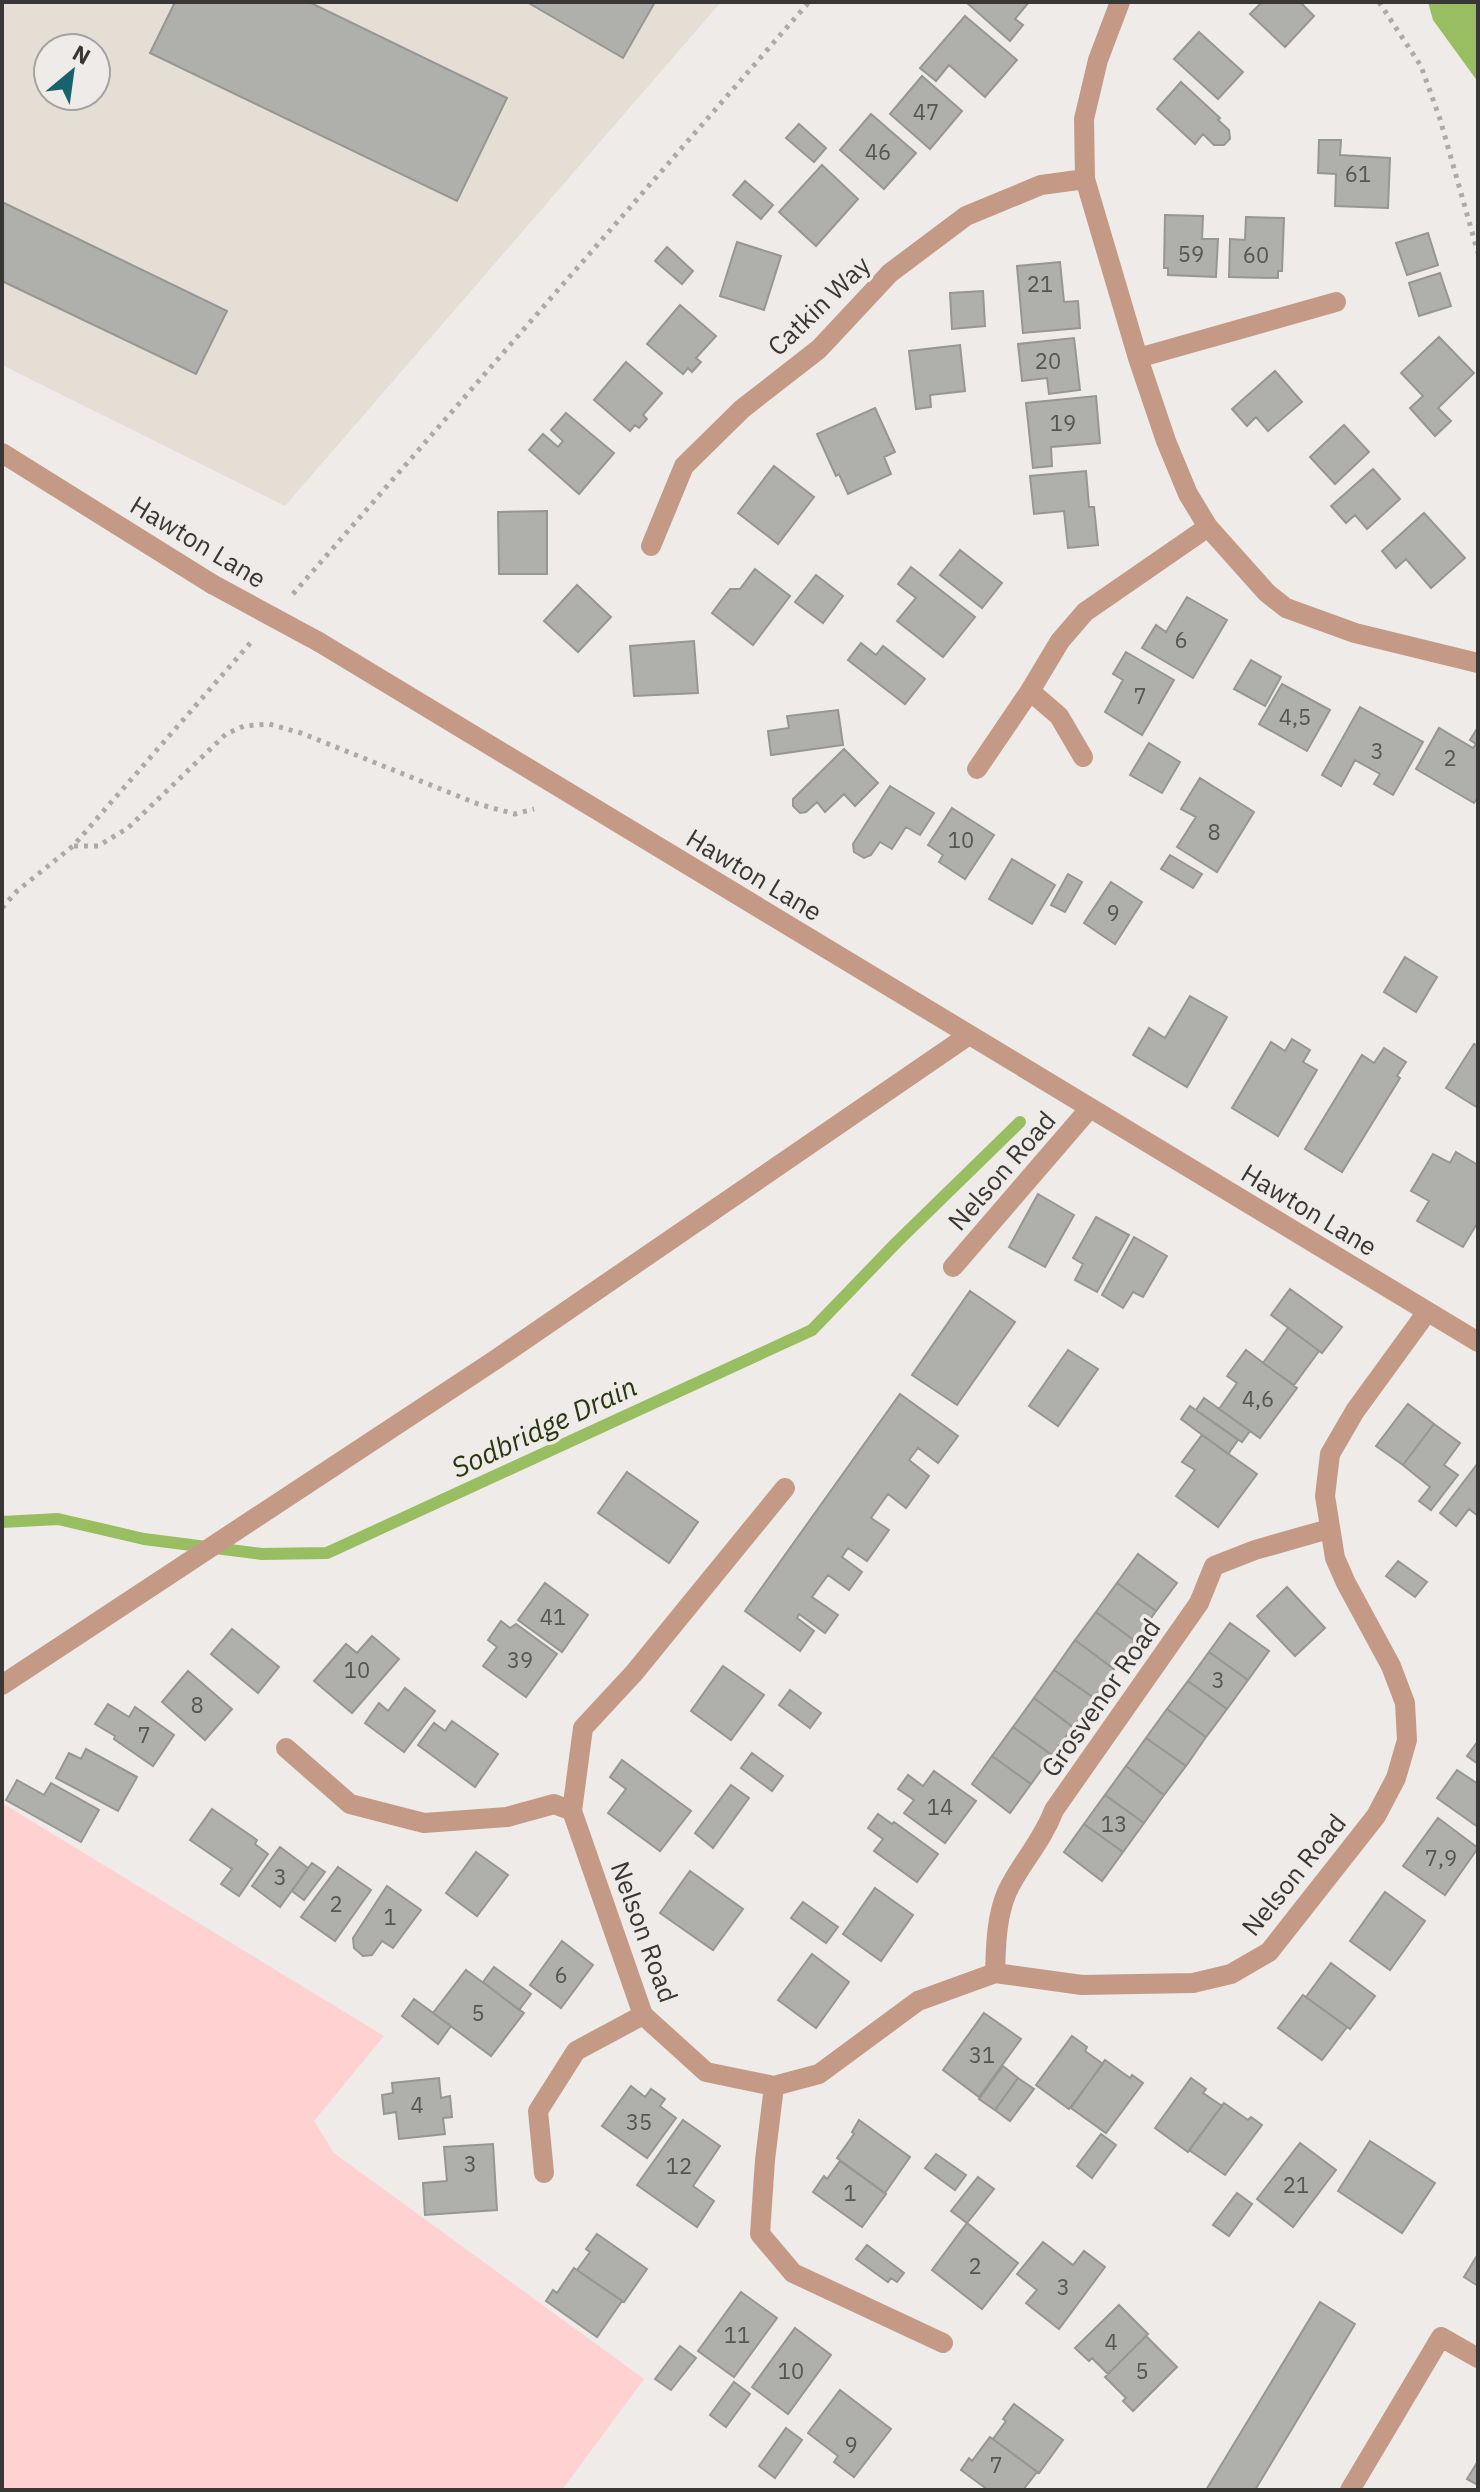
<svg xmlns="http://www.w3.org/2000/svg" width="1480" height="2492" font-family="'IBM Plex Sans',sans-serif">
<style>
.built{fill:#e5ded5;fill-rule:evenodd}
.green{fill:#ffd1d1}
.water{fill:#99be62}
.lines{fill:none;stroke-linecap:round;stroke-linejoin:round}
.stream{stroke:#99be62;stroke-width:12}
.building{fill:#afafac;stroke:#969693;stroke-width:2}
.path{stroke:#adabaa;stroke-width:5;stroke-dasharray:4 6;stroke-linecap:butt}
.service{stroke:#c49a87;stroke-width:20}
.minor{stroke:#c49a87;stroke-width:20}
.tertiary{stroke:#c49a87;stroke-width:20}
.tertiary-bridge{stroke:#c49a87;stroke-width:20}
.labels{text-anchor:middle;stroke-width:7;stroke-linejoin:round;paint-order:stroke}
.number-label{font-size:22px;fill:#565554}
.street-label{font-size:26px;fill:#383736;stroke:#eeebe9}
.water-label{font-size:28px;font-style:italic;fill:#283610;stroke:#eeebe9}
</style>
<rect width="100%" height="100%" fill="#eeebe9"/>
<path class="built" d="M2,2H721L285,506L2,365ZM48,48H96V96H48Z"/>
<path class="green" d="M2,1803L384,2036L314,2121L334,2153L644,2379L562,2490H2Z"/>
<path class="water" d="M1428,2H1478V82L1433,20Z"/>
<g class="lines">
<path class="stream" d="M2,1522L58,1519L144,1539L262,1554L327,1553L812,1330L897,1242L1020,1122"/>
</g>
<path class="building" d="M175,2H309L507,98L457,201L150,53Z
M527,2H655L623,58Z
M966,2H1029L1015,19L1023,25L1010,41Z
M1262,2H1300L1314,16L1285,47L1250,14Z
M965,16L1017,60L985,97L949,65L936,81L920,68Z
M1199,32L1243,72L1218,99L1174,59Z
M922,76L962,111L930,149L890,114Z
M1181,82L1220,118L1218,120L1229,130L1230,139L1224,145H1214L1203,134L1195,144L1157,109Z
M871,114L916,153L884,189L840,150Z
M799,124L826,148L814,162L786,138Z
M1319,140H1341L1340,155L1390,158L1388,208L1335,206L1336,174L1318,173Z
M822,165L858,199L816,246L779,212Z
M745,181L773,205L761,219L733,195Z
M2,202L227,311L196,374L2,281Z
M1165,215L1203,216L1202,239H1218L1216,277L1168,275V268H1164Z
M1246,217L1284,218L1282,271H1278V278L1229,277L1230,239L1245,240Z
M1428,233L1438,265L1407,275L1396,243Z
M737,242L781,256L764,310L720,296Z
M667,247L693,271L682,284L655,261Z
M1060,262L1064,302L1078,301L1080,328L1023,333L1017,266Z
M1440,273L1451,306L1419,316L1409,283Z
M983,291L985,326L952,329L950,293Z
M680,305L716,336L696,358L701,362L692,372L688,368L683,374L647,344Z
M1439,337L1474,373L1438,408L1451,421L1435,436L1410,408L1423,396L1401,373Z
M1074,338L1080,390L1049,394L1047,378L1022,381L1018,344Z
M960,345L965,391L930,395L931,407L916,409L909,351Z
M626,362L662,393L643,415L647,419L639,428L635,425L630,431L594,400Z
M1275,371L1302,402L1268,431L1256,417L1247,426L1232,409Z
M1096,396L1100,443L1051,447L1052,466L1033,468L1026,403Z
M875,408L895,452L884,457L891,474L848,494L839,474L836,476L817,434Z
M566,413L614,453L579,494L529,450L543,434L558,447L563,441L551,430Z
M1344,425L1369,452L1335,484L1310,457Z
M774,466L814,497L778,544L738,513Z
M1373,469L1400,499L1367,529L1355,515L1346,523L1331,506Z
M1086,471L1089,507H1094L1098,545L1068,548L1064,511L1034,514L1030,476Z
M547,511V574H499L498,512Z
M1424,513L1465,558L1431,588L1406,559L1396,568L1382,551Z
M960,550L1002,583L982,608L940,575Z
M911,567L975,617L943,657L897,621L916,598L898,584Z
M755,569L790,596L753,645L712,613L730,589H740Z
M816,575L843,596L823,623L795,602Z
M577,585L611,617L578,652L544,621Z
M1187,597L1227,620L1193,678L1142,648L1156,625L1166,632Z
M694,641L698,693L634,696L630,646Z
M861,643L876,655L883,646L925,679L905,704L848,660Z
M1126,652L1174,680L1142,735L1105,712L1123,680L1113,674Z
M1251,660L1281,677L1265,706L1234,689Z
M1282,684L1330,710L1307,751L1259,724Z
M1360,707L1423,742L1393,795L1374,784L1380,774L1355,760L1341,786L1322,775Z
M838,710L843,745L771,755L768,731L789,728L787,716Z
M1478,727V797L1474,803L1416,769L1439,728L1473,748L1476,744L1470,740Z
M1149,743L1180,762L1162,793L1130,775Z
M844,749L878,783L855,806L844,794L825,812L817,802L806,812L800,813L793,806V799Z
M1200,778L1254,812L1217,872L1177,847L1196,817L1181,809Z
M890,786L934,813L920,835L906,827L892,849L880,842L871,855L864,858L854,852L853,844Z
M952,808L994,835L965,879L939,862L943,855L928,845Z
M1170,855L1202,874L1193,888L1161,869Z
M1012,859L1055,885L1032,924L989,899Z
M1068,874L1082,882L1065,912L1051,905Z
M1111,882L1142,902L1115,944L1084,923Z
M1405,957L1437,977L1416,1012L1384,992Z
M1190,996L1227,1017L1187,1087L1133,1055L1149,1028L1165,1038Z
M1292,1039L1310,1050L1303,1062L1317,1070L1278,1136L1232,1108L1271,1042L1285,1051Z
M1474,1044L1478,1046V1108L1446,1088Z
M1384,1048L1406,1062L1397,1076L1400,1078L1342,1172L1305,1149L1362,1055L1374,1063Z
M1456,1152L1478,1165V1222L1463,1247L1417,1221L1429,1201L1411,1191L1433,1154L1450,1163Z
M1038,1194L1074,1215L1045,1267L1009,1247Z
M1096,1217L1129,1235L1097,1292L1075,1280L1083,1264L1073,1258Z
M1134,1237L1167,1256L1143,1297L1133,1292L1123,1308L1102,1295Z
M1290,1289L1342,1327L1322,1353L1271,1315Z
M970,1291L1015,1322L957,1405L912,1375Z
M1288,1328L1319,1351L1294,1385L1263,1363Z
M1068,1350L1098,1369L1058,1426L1029,1406Z
M1246,1350L1297,1388L1260,1438L1219,1409L1237,1383L1227,1376Z
M900,1394L958,1436L938,1463L918,1448L909,1460L929,1476L906,1508L888,1494L871,1518L889,1530L867,1561L848,1548L842,1557L862,1572L849,1590L828,1575L812,1597L838,1615L825,1633L799,1614L797,1618L814,1631L800,1651L745,1611Z
M1204,1398L1250,1431L1242,1442L1196,1410Z
M1408,1404L1434,1424L1403,1465L1376,1446Z
M1190,1406L1238,1440L1228,1454L1181,1419Z
M1434,1424L1460,1443L1444,1465L1458,1475L1431,1510L1419,1501L1430,1487L1403,1465Z
M1202,1435L1257,1474L1218,1527L1176,1496L1195,1470L1182,1462Z
M1478,1463V1516L1469,1509L1456,1526L1440,1513Z
M627,1472L698,1522L669,1563L598,1513Z
M1138,1554L1177,1583L1156,1611L1117,1583Z
M1398,1561L1427,1582L1415,1597L1386,1576Z
M545,1583L588,1615L562,1652L518,1620Z
M1117,1583L1156,1611L1135,1641L1096,1612Z
M1287,1587L1325,1628L1295,1656L1257,1616Z
M1096,1612L1135,1641L1114,1669L1075,1640Z
M501,1621L510,1628L516,1624L557,1654L526,1697L483,1666L497,1647L488,1640Z
M1230,1623L1269,1651L1248,1680L1209,1652Z
M232,1629L279,1667L258,1693L211,1654Z
M372,1636L399,1659L352,1713L314,1681L346,1644L357,1653Z
M1075,1640L1114,1669L1094,1698L1054,1670Z
M1209,1652L1248,1680L1227,1709L1188,1681Z
M723,1666L764,1695L731,1740L691,1711Z
M1054,1670L1094,1698L1073,1727L1034,1698Z
M188,1671L232,1709L205,1740L162,1702Z
M1188,1681L1227,1709L1206,1737L1167,1709Z
M405,1688L435,1711L404,1752L365,1723L379,1703L388,1711Z
M790,1690L821,1713L810,1728L779,1705Z
M1034,1698L1073,1727L1052,1755L1013,1727Z
M108,1704L129,1717L135,1707L174,1735L153,1766L114,1739L115,1736L95,1724Z
M1167,1709L1206,1737L1186,1766L1146,1738Z
M452,1721L498,1754L475,1787L418,1745L434,1723L445,1731Z
M1013,1727L1052,1755L1031,1784L992,1756Z
M1146,1738L1186,1766L1164,1795L1126,1766Z
M1478,1741V1764L1467,1756Z
M86,1749L137,1777L118,1811L56,1778L69,1753L81,1759Z
M752,1753L783,1776L772,1791L741,1768Z
M992,1756L1031,1784L1010,1813L972,1784Z
M622,1760L691,1811L660,1851L608,1813L626,1789L610,1777Z
M1126,1766L1164,1795L1144,1823L1105,1795Z
M1457,1770L1478,1784V1827L1437,1798Z
M934,1771L976,1801L945,1843L904,1813L914,1800L898,1789L908,1775L923,1786Z
M17,1780L44,1795L51,1783L99,1810L81,1842L6,1800Z
M731,1785L749,1798L713,1848L695,1833Z
M1105,1795L1144,1823L1123,1852L1084,1824Z
M212,1809L257,1840L255,1844L268,1854L239,1896L221,1884L232,1869L190,1840Z
M878,1814L892,1824L894,1822L938,1854L917,1882L874,1851L883,1839L868,1828Z
M1438,1818L1478,1848L1445,1895L1403,1866Z
M1084,1824L1123,1852L1102,1881L1064,1852Z
M280,1847L308,1868L280,1907L252,1886Z
M476,1852L508,1875L477,1916L446,1893Z
M312,1863L325,1872L304,1900L292,1891Z
M338,1867L371,1890L335,1941L301,1917Z
M690,1871L743,1909L713,1950L660,1913Z
M387,1886L421,1910L393,1948L382,1941L372,1955L363,1956L354,1948L353,1938Z
M875,1888L913,1915L881,1961L843,1934Z
M1385,1892L1425,1921L1390,1970L1350,1941Z
M803,1902L838,1927L826,1943L791,1918Z
M562,1941L593,1965L561,2008L530,1985Z
M812,1954L849,1982L816,2028L778,2000Z
M1331,1963L1375,1996L1350,2029L1306,1997Z
M494,1967L531,1994L519,2010L483,1982Z
M466,1970L524,2013L491,2056L433,2013Z
M1303,1995L1347,2027L1322,2060L1278,2028Z
M414,1999L451,2026L438,2044L402,2016Z
M984,2013L1021,2039L979,2097L943,2070Z
M1072,2036L1087,2047L1085,2051L1103,2064L1069,2109L1036,2085Z
M1105,2060L1130,2078L1132,2075L1143,2083L1106,2133L1071,2108Z
M1003,2066L1018,2078L995,2110L979,2099Z
M439,2078L441,2098L450,2096L452,2117L443,2118L445,2134L399,2139L396,2112L384,2114L382,2095L393,2093L392,2083Z
M1018,2078L1034,2089L1010,2121L995,2110Z
M1191,2078L1206,2089L1203,2093L1222,2106L1188,2152L1155,2128Z
M631,2086L645,2097L651,2089L665,2099L660,2106L676,2118L647,2158L602,2126Z
M1224,2103L1248,2120L1251,2117L1262,2125L1225,2175L1189,2150Z
M683,2120L720,2146L693,2186L714,2201L697,2227L637,2185Z
M859,2120L910,2157L885,2193L837,2158L854,2134L852,2132Z
M1101,2134L1116,2145L1092,2178L1077,2166Z
M1370,2141L1435,2183L1402,2233L1338,2191Z
M1300,2143L1336,2170L1293,2227L1257,2199Z
M493,2144L497,2210L425,2215L423,2183L447,2181L444,2147Z
M936,2154L966,2175L955,2190L925,2168Z
M840,2161L886,2194L862,2227L813,2192L824,2176L827,2179Z
M978,2177L994,2189L967,2223L951,2211Z
M1237,2193L1252,2204L1229,2236L1213,2225Z
M967,2223L1018,2263L982,2309L932,2270Z
M597,2234L647,2269L624,2302L577,2270L590,2252L586,2249Z
M1043,2242L1073,2265L1084,2251L1105,2267L1059,2329L1026,2303L1037,2290L1017,2274Z
M867,2245L904,2273L897,2282L891,2278L888,2282L856,2259Z
M1478,2254V2286L1464,2277Z
M574,2268L622,2301L597,2337L546,2301L553,2290L557,2293Z
M741,2292L777,2318L734,2377L698,2351Z
M1320,2302L1355,2324L1255,2490H1206Z
M1119,2305L1148,2334L1108,2374L1092,2358L1089,2361L1075,2348Z
M795,2328L831,2355L788,2414L752,2387Z
M1146,2336L1177,2367L1133,2411L1123,2401L1126,2398L1105,2377Z
M680,2346L696,2358L671,2390L655,2379Z
M734,2382L750,2394L726,2427L710,2415Z
M840,2390L891,2429L854,2477L834,2462L838,2456L808,2433Z
M1014,2404L1063,2440L1039,2473L993,2439L1006,2421L1003,2419Z
M786,2428L802,2440L775,2478L759,2466Z
M990,2437L1037,2472L1023,2490H988L961,2470L969,2458L972,2461Z
M1478,2461V2485L1467,2479Z"/>
<g class="lines">
<path class="path" d="M1379,2L1421,66L1440,119L1478,253
M293,594L809,2
M74,846H98L128,828L226,734L244,726L269,724L301,733L478,804L515,814L534,809
M2,908L17,891L73,846L252,641"/>
<path class="service" d="M2,1685L495,1360L969,1035"/>
<path class="minor" d="M1120,2L1098,60L1084,119L1085,179L1138,358L1166,441L1188,494L1208,527L1267,593L1286,608L1355,633L1478,663
M1138,358L1336,302
M651,546L684,466L742,409L819,349L890,273L966,216L1041,185L1085,179
M1030,691L1059,716L1083,757
M977,769L1030,691L1060,641L1085,612L1208,527
M953,1267L1090,1108
M785,1488L634,1673L583,1728L572,1811L643,2015L706,2072L774,2086L819,2074L918,2001L995,1973L1082,1985L1193,1983L1231,1974L1269,1952L1376,1816L1396,1778L1407,1740L1405,1703L1391,1666L1346,1583L1335,1558L1325,1496L1330,1454L1355,1411L1427,1312
M286,1748L350,1804L424,1823L507,1817L554,1804L572,1811
M995,1973C996,1946 996,1918 1007,1892C1020,1864 1042,1842 1054,1810L1199,1603L1214,1566L1255,1550L1329,1529
M774,2086L765,2160L760,2234L793,2273L943,2343
M544,2173L538,2111L576,2051L643,2015
M1350,2490L1441,2337L1478,2358"/>
<path class="tertiary" d="M2,453L212,584
M319,642L1478,1342"/>
<path class="tertiary-bridge" d="M212,584L319,642"/>
</g>
<g class="labels">
<g class="number-label">
<text x="926" y="120">47</text>
<text x="878" y="160">46</text>
<text x="1358" y="182">61</text>
<text x="1191" y="262">59</text>
<text x="1256" y="263">60</text>
<text x="1040" y="292">21</text>
<text x="1048" y="369">20</text>
<text x="1063" y="431">19</text>
<text x="1181" y="648">6</text>
<text x="1140" y="704">7</text>
<text x="1295" y="725">4,5</text>
<text x="1377" y="759">3</text>
<text x="1450" y="766">2</text>
<text x="1214" y="840">8</text>
<text x="961" y="848">10</text>
<text x="1113" y="921">9</text>
<text x="1258" y="1407">4,6</text>
<text x="553" y="1625">41</text>
<text x="520" y="1668">39</text>
<text x="357" y="1678">10</text>
<text x="1218" y="1688">3</text>
<text x="197" y="1713">8</text>
<text x="144" y="1743">7</text>
<text x="940" y="1815">14</text>
<text x="1114" y="1832">13</text>
<text x="1441" y="1866">7,9</text>
<text x="280" y="1885">3</text>
<text x="336" y="1912">2</text>
<text x="390" y="1925">1</text>
<text x="561" y="1983">6</text>
<text x="478" y="2021">5</text>
<text x="982" y="2063">31</text>
<text x="417" y="2113">4</text>
<text x="639" y="2130">35</text>
<text x="470" y="2172">3</text>
<text x="679" y="2174">12</text>
<text x="1296" y="2193">21</text>
<text x="850" y="2201">1</text>
<text x="975" y="2274">2</text>
<text x="1063" y="2295">3</text>
<text x="737" y="2343">11</text>
<text x="1111" y="2350">4</text>
<text x="791" y="2379">10</text>
<text x="1142" y="2379">5</text>
<text x="851" y="2453">9</text>
<text x="996" y="2473">7</text>
</g>
<g class="street-label">
<text transform="translate(819 306) rotate(-44)" y="9">Catkin Way</text>
<text transform="translate(198 542) rotate(31)" y="9">Hawton Lane</text>
<text transform="translate(754 875) rotate(31)" y="9">Hawton Lane</text>
<text transform="translate(1002 1171) rotate(-49)" y="9">Nelson Road</text>
<text transform="translate(1309 1210) rotate(31)" y="9">Hawton Lane</text>
<text transform="translate(1101 1698) rotate(-55)" y="9">Grosvenor Road</text>
<text transform="translate(1294 1875) rotate(-51)" y="9">Nelson Road</text>
<text transform="translate(644 1932) rotate(70)" y="9">Nelson Road</text>
</g>
<g class="water-label">
<text transform="translate(544 1427) rotate(-25)" y="10">Sodbridge Drain</text>
</g>
</g>
<rect width="1480" height="2492" fill="none" stroke="#383736" stroke-width="8"/>
<g transform="translate(72 72) rotate(29)"><circle r="38" fill="#eeebe9" stroke="#a5a3a1" stroke-width="2"/>
<path d="M0-6L14 30L0 20L-14 30Z" fill="#17636d"/>
<text y="-12" font-size="22" font-weight="bold" text-anchor="middle" fill="#383736">N</text>
</g>
</svg>
